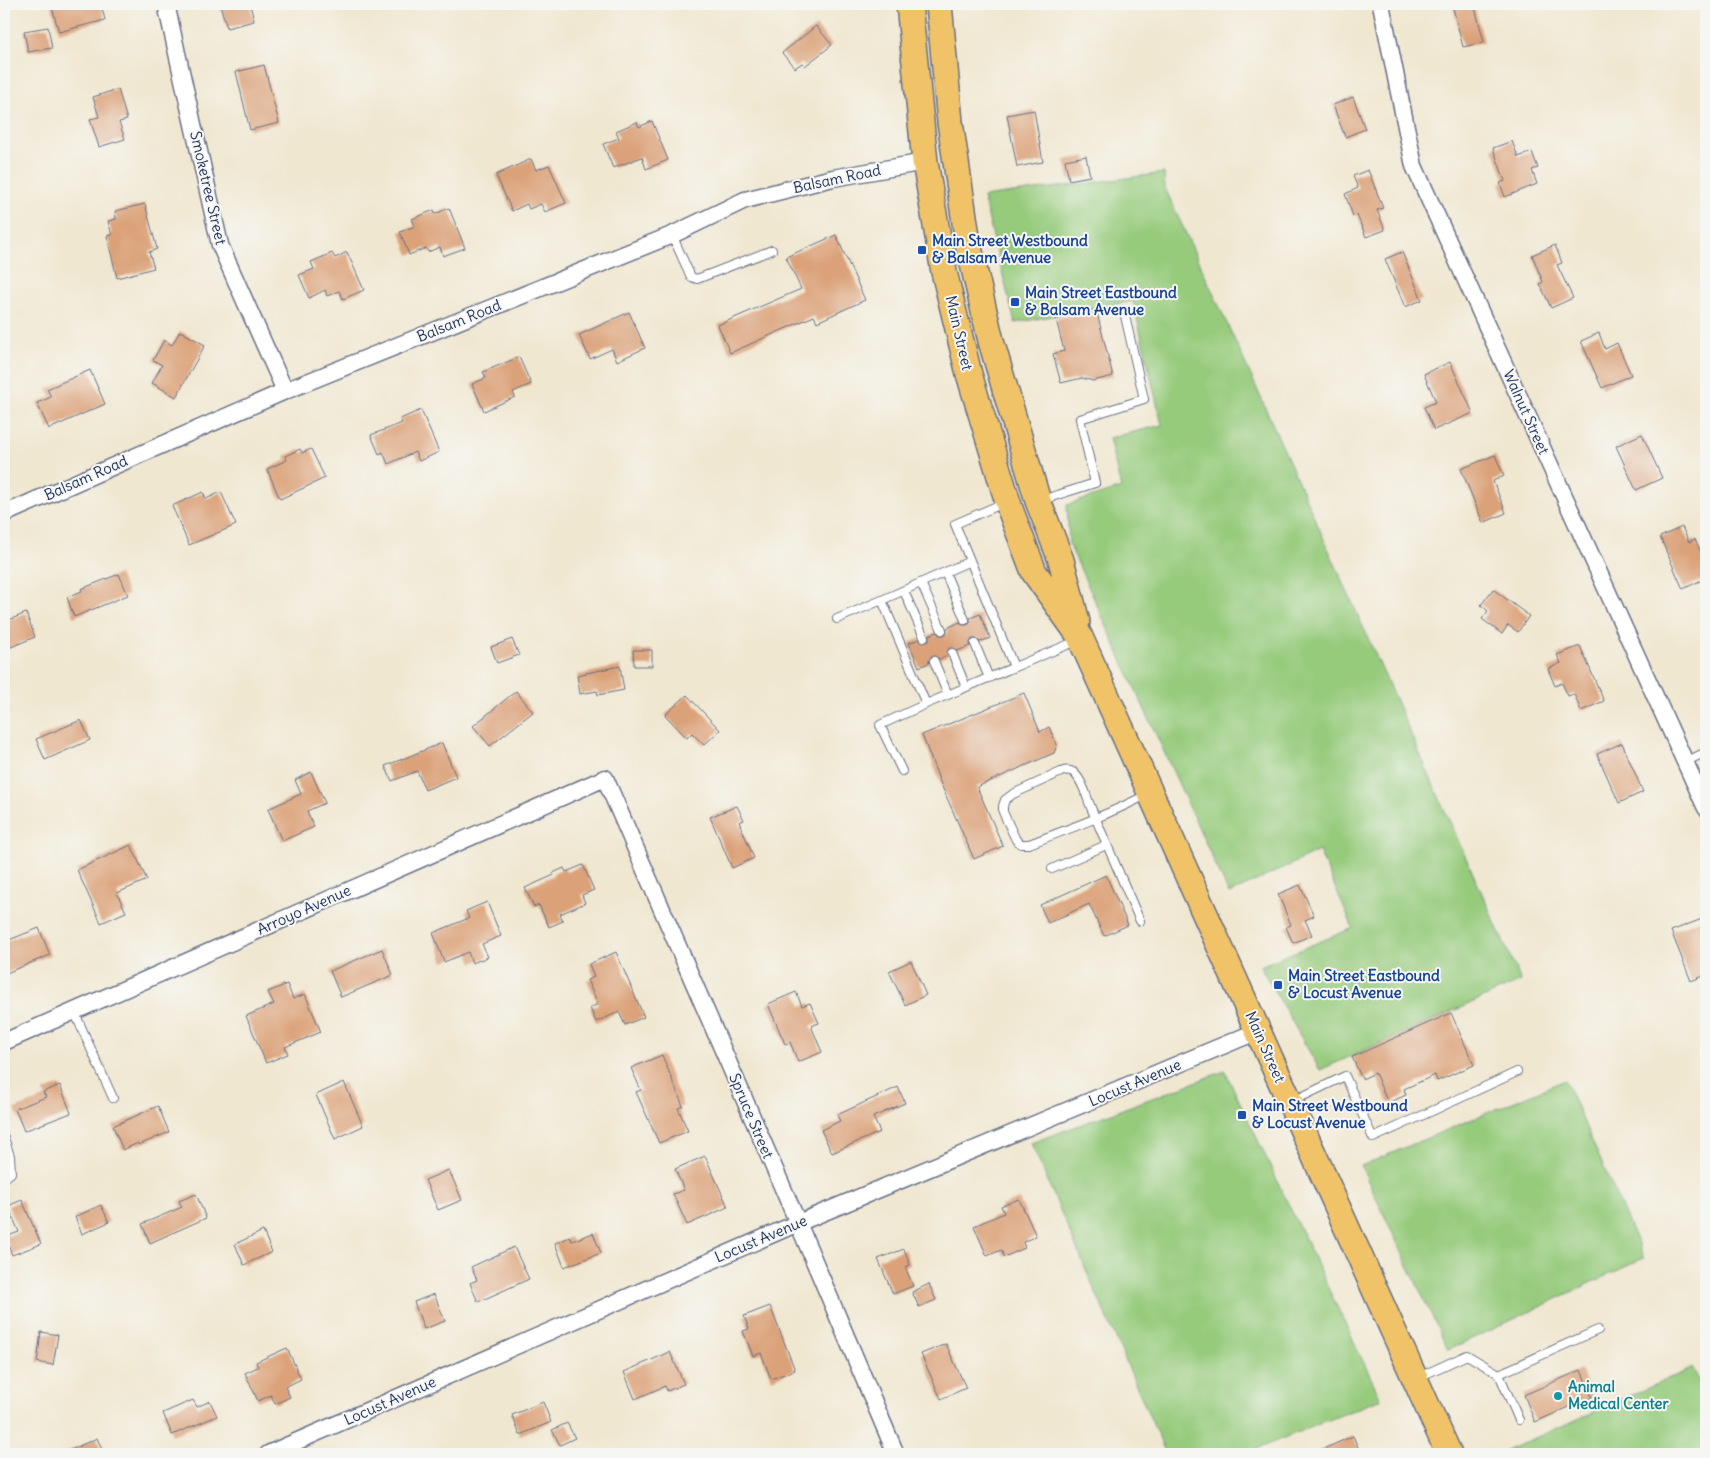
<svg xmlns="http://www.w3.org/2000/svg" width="1710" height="1458" font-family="Delius,sans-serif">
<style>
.green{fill:#96cb7c;stroke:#587d6d}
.building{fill:#dba279}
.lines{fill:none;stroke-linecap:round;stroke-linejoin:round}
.service-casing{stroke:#666f86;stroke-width:10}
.minor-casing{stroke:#666f86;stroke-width:19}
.primary-casing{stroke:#666f86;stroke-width:28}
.service{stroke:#fff;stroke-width:8}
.minor{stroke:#fff;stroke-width:16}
.primary{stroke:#f1c369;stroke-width:25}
.transit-dot{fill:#1a4fb4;stroke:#f6f6f2;stroke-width:2}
.culture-dot{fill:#0f9aa8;stroke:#f6f6f2;stroke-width:2}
.labels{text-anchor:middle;stroke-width:4;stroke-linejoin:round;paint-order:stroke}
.street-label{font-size:15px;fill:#1b2f5e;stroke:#f6f6f2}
.transit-label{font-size:15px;font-weight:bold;fill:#164399;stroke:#f6f6f2;text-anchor:start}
.culture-label{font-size:15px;font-weight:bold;fill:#0d838f;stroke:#f6f6f2;text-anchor:start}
</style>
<rect width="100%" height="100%" fill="#f6f6f2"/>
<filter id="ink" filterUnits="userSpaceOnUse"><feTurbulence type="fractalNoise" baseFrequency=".02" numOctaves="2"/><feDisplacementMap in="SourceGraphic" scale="10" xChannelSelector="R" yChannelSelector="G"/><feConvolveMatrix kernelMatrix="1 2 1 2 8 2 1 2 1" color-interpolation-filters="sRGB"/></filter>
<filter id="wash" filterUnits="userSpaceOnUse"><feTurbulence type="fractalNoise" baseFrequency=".0096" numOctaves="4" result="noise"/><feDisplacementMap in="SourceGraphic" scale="20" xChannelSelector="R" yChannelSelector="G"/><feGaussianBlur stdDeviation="1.12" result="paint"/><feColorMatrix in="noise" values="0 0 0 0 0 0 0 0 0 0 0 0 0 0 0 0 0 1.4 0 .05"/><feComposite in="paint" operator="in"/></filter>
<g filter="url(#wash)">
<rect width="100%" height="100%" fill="#f0e7d0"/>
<path class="green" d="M1164,173L1165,188L1252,378L1521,981L1320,1070L1260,966L1353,928L1319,851L1229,894L1069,544L1067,505L1121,488L1109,438L1162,425L1133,301L1015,323L983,197Z
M1225,1071L1381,1399L1244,1454H1166L1031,1143Z
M1565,1080L1644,1258L1448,1350L1361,1166Z
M1693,1368L1706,1397V1454H1499Z"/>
<g id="blocks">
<path class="building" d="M51,4H101L105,20L59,32Z
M227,4H250L254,21L227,28L220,5Z
M1452,4H1474L1484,42L1463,47Z
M816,26L832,45L805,66L802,63L795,68L782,53Z
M48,27L52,48L28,52L24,31Z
M264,65L279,123L250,130L236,72Z
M118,89L127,120L119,122L125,139L99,147L90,119L99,117L93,97Z
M1353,97L1365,129L1345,137L1333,105Z
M1034,110L1043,162L1017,167L1007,115Z
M652,121L668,160L646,169L642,157L613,168L603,144L619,138L616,131L637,122L639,127Z
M1512,141L1518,157L1532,152L1538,168L1532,170L1537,184L1505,197L1500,183L1505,181L1493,148Z
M1086,156L1090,176L1069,180L1065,160Z
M531,159L536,170L549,165L566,203L545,212L541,204L529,209L527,204L512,211L496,175Z
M1368,170L1383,208L1377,210L1385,230L1366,237L1357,215L1353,216L1345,194L1358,188L1353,176Z
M145,204L157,249L149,252L154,268L117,278L107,236L112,235L108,221L116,219L115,211Z
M449,208L465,248L443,256L440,247L428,252L426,248L409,255L400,232L415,226L412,219L434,210L435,214Z
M836,235L865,300L817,322L814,316L730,353L718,325L801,289L786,257Z
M1555,245L1562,263L1557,265L1573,298L1551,308L1540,284L1543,282L1532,255Z
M347,252L364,290L343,299L339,291L327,296L325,290L309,298L299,275L314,269L311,262L332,253L335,258Z
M1402,252L1422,300L1405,307L1385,259Z
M1096,309L1113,376L1093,381L1082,378L1061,383L1053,354L1064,351L1056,319Z
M629,312L645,348L617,361L612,349L590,359L579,335Z
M180,331L205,345L176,397L152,383L162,365L153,360L164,340L172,345Z
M1599,333L1605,349L1617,343L1631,375L1602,388L1581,341Z
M519,357L531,384L513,392L515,397L484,411L472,384L486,378L483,372Z
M1450,362L1473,413L1434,430L1424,407L1436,402L1424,374Z
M90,370L105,404L49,429L37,403L51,397L47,389Z
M421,410L439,452L419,461L415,452L388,464L383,452L379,454L371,435L402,423L400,419Z
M1642,434L1662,478L1636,490L1616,446Z
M300,449L302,453L311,449L325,478L280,499L267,469L287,460L285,456Z
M1495,455L1504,476L1493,481L1506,513L1483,523L1461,469Z
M203,492L206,499L221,492L236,525L189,545L172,506Z
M1682,527L1689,542L1695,539L1706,563V578L1683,589L1660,537Z
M119,574L128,595L74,617L67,597L82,591L81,589Z
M1493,589L1529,616L1518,632L1508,625L1502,634L1482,619L1488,611L1481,605Z
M26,613L35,637L4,650V622Z
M980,614L990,638L980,642L976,639H972L970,643V646L957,651L953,648H949L947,652V656L939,659L935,656H931L929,660V663L919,667L909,643L919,639L921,642H926L929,640V635L937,632L939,635H944L947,633V628L960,622L962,625H967L970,623V618Z
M512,639L519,655L497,663L491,647Z
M1580,646L1604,701L1581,711L1574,694L1568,696L1562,683L1555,686L1548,669L1561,663L1557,655Z
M633,650H652V666H634Z
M620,666L624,690L598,695L597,691L580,694L577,675Z
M516,691L533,712L490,746L473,726Z
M1024,693L1040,732L1049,727L1057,745L1054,753L977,787L1003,846L974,859L940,782L922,735Z
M687,695L720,730L704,745L692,733L687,738L665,715Z
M81,720L90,740L45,760L36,739Z
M442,743L456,777L425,790L417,771L392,781L385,766Z
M1622,743L1643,792L1619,803L1597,754Z
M311,772L325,803L307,811L314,827L282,841L268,809L301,794L295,780Z
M737,806L744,820L739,822L754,858L732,868L710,817Z
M131,845L147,880L117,893L126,912L101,923L77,870Z
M583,865L594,890L582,895L585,903L560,914L563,921L549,927L539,905L534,907L525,888L554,875L553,873L564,868L566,872Z
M1106,875L1128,925L1104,936L1089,904L1048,923L1040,905Z
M1300,885L1314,916L1305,920L1312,935L1293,943L1286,927L1291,925L1278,894Z
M487,902L501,936L482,944L488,957L472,963L468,952L444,962L433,933L469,918L466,911Z
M1702,919L1706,930V975L1691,981L1671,931Z
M39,928L50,955L4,974V942Z
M382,949L393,975L341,997L330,971Z
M616,952L644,1017L625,1025L619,1012L596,1022L590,1008L598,1004L587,980L594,977L589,964Z
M911,961L926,995L905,1005L889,971Z
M287,984L293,999L305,994L321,1032L285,1047L288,1054L266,1063L246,1016L274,1004L268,992Z
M796,992L802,1006L810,1003L819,1023L811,1026L822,1052L798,1062L790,1042L785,1044L768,1004Z
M1451,1013L1474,1065L1437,1081L1435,1075L1404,1089L1406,1095L1388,1103L1375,1073L1362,1079L1352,1057Z
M662,1055L683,1106L678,1108L688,1131L659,1143L636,1092L641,1090L631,1068Z
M344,1082L363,1126L335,1139L316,1095Z
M60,1085L71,1113L24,1131L15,1109L46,1097L43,1092Z
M898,1087L905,1103L873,1117L880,1132L832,1153L821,1130L840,1121L837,1115Z
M158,1106L169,1132L139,1145L138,1143L123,1150L113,1126Z
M705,1156L728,1207L687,1225L673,1194L684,1190L675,1169Z
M449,1170L462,1200L438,1210L425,1180Z
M196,1194L206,1218L150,1243L142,1224L182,1207L179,1201Z
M1019,1199L1036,1236L1023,1242L1025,1248L1004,1257L1001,1250L987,1256L974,1226L1004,1213L1001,1206Z
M22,1200L41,1244L12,1255L5,1237L19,1232L8,1206Z
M101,1205L109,1222L82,1234L75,1217Z
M263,1231L272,1252L244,1265L235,1244Z
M593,1233L601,1253L564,1267L555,1243L570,1237L572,1241Z
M514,1247L529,1279L478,1302L470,1283L477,1280L471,1267Z
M904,1249L910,1265L905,1267L913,1286L893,1294L878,1259Z
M929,1284L936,1300L919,1307L912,1292Z
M434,1294L445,1321L424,1329L414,1302Z
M770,1306L795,1370L771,1379L761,1353L753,1356L743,1331L749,1329L744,1316Z
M41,1332L58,1335L53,1365L37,1362Z
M946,1344L966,1388L941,1399L921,1354Z
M287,1348L301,1379L285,1387L290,1397L275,1404L271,1395L258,1401L245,1373L258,1367L256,1362Z
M670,1352L684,1384L667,1391L665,1386L635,1399L624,1372Z
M1581,1370L1592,1397L1535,1422L1524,1395Z
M193,1400L197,1407L210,1401L217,1416L172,1435L163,1413Z
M543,1402L551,1422L520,1435L512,1415Z
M567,1423L575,1438L560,1445L552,1430Z
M1353,1436L1361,1454H1312Z
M97,1438L104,1454H62Z"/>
</g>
</g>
<g filter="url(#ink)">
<use href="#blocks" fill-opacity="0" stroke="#666f86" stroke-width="1"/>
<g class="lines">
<g class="service-casing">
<path id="service" d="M672,235L691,277L697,279L772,250
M1042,500L1095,483L1080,419L1144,399L1125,316
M1006,502L955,524L1014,667
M945,572L965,620
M921,583L942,630
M904,591L924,637
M837,619L882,600
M975,644L989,678
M952,653L966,687
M934,661L948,695
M926,704L882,600L970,561
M1685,762L1706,752
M902,771L880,725L926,704L1079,640
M1052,869L1106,845
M1140,921C1124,884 1108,847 1092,810C1087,799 1083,780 1073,772C1069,770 1065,770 1061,772L1013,794L1005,800L1003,806V812L1016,840L1021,844H1029C1069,829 1110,814 1148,794
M74,1011L113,1098
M1293,1101L1345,1076L1373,1138L1517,1072
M4,1138L10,1156L11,1173L4,1178
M1499,1374L1519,1420
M1419,1377L1467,1355L1499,1374L1598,1330"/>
</g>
<g class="minor-casing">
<path id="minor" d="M166,4L220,245L285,391
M1381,4L1414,166L1706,808
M4,514L285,391L672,235L745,200L833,178L925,162
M4,1042L605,778L798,1223L896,1454
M268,1454L798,1223L1258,1031"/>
</g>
<g class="primary-casing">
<path id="primary" d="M909,4L925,162L944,272L969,374L1010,509L1034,572L1079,635L1449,1454
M939,4L950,122L968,243L991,341L1038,501L1061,560L1077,622"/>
</g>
<use href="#service" class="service"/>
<use href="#minor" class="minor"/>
<use href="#primary" class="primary"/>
</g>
</g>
<g class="transit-dot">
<rect x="917" y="245" width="10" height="10" rx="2.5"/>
<rect x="1010" y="297" width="10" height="10" rx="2.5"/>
<rect x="1273" y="980" width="10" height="10" rx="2.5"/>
<rect x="1237" y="1110" width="10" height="10" rx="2.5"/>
</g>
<circle class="culture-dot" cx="1558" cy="1396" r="5"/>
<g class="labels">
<g class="street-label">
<text transform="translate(837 179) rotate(-12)" y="5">Balsam Road</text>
<text transform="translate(208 188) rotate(77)" y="5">Smoketree Street</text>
<text transform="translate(459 321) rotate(-22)" y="5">Balsam Road</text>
<text transform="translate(959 333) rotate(77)" y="5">Main Street</text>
<text transform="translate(1526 412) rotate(66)" y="5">Walnut Street</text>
<text transform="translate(86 478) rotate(-24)" y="5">Balsam Road</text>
<text transform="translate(304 910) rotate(-24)" y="5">Arroyo Avenue</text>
<text transform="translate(1265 1047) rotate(66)" y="5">Main Street</text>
<text transform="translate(1135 1083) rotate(-23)" y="5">Locust Avenue</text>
<text transform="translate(751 1116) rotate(67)" y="5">Spruce Street</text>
<text transform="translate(761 1239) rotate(-23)" y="5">Locust Avenue</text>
<text transform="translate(390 1401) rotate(-24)" y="5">Locust Avenue</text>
</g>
<g class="transit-label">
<text x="932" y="246">Main Street Westbound<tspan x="932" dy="17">&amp; Balsam Avenue</tspan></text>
<text x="1025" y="298">Main Street Eastbound<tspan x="1025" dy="17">&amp; Balsam Avenue</tspan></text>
<text x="1288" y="981">Main Street Eastbound<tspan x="1288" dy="17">&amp; Locust Avenue</tspan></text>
<text x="1252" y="1111">Main Street Westbound<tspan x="1252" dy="17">&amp; Locust Avenue</tspan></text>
</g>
<g class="culture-label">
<text x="1568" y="1392">Animal<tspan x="1568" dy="17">Medical Center</tspan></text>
</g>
</g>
<rect width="1710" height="1458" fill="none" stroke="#f6f6f2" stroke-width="20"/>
</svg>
